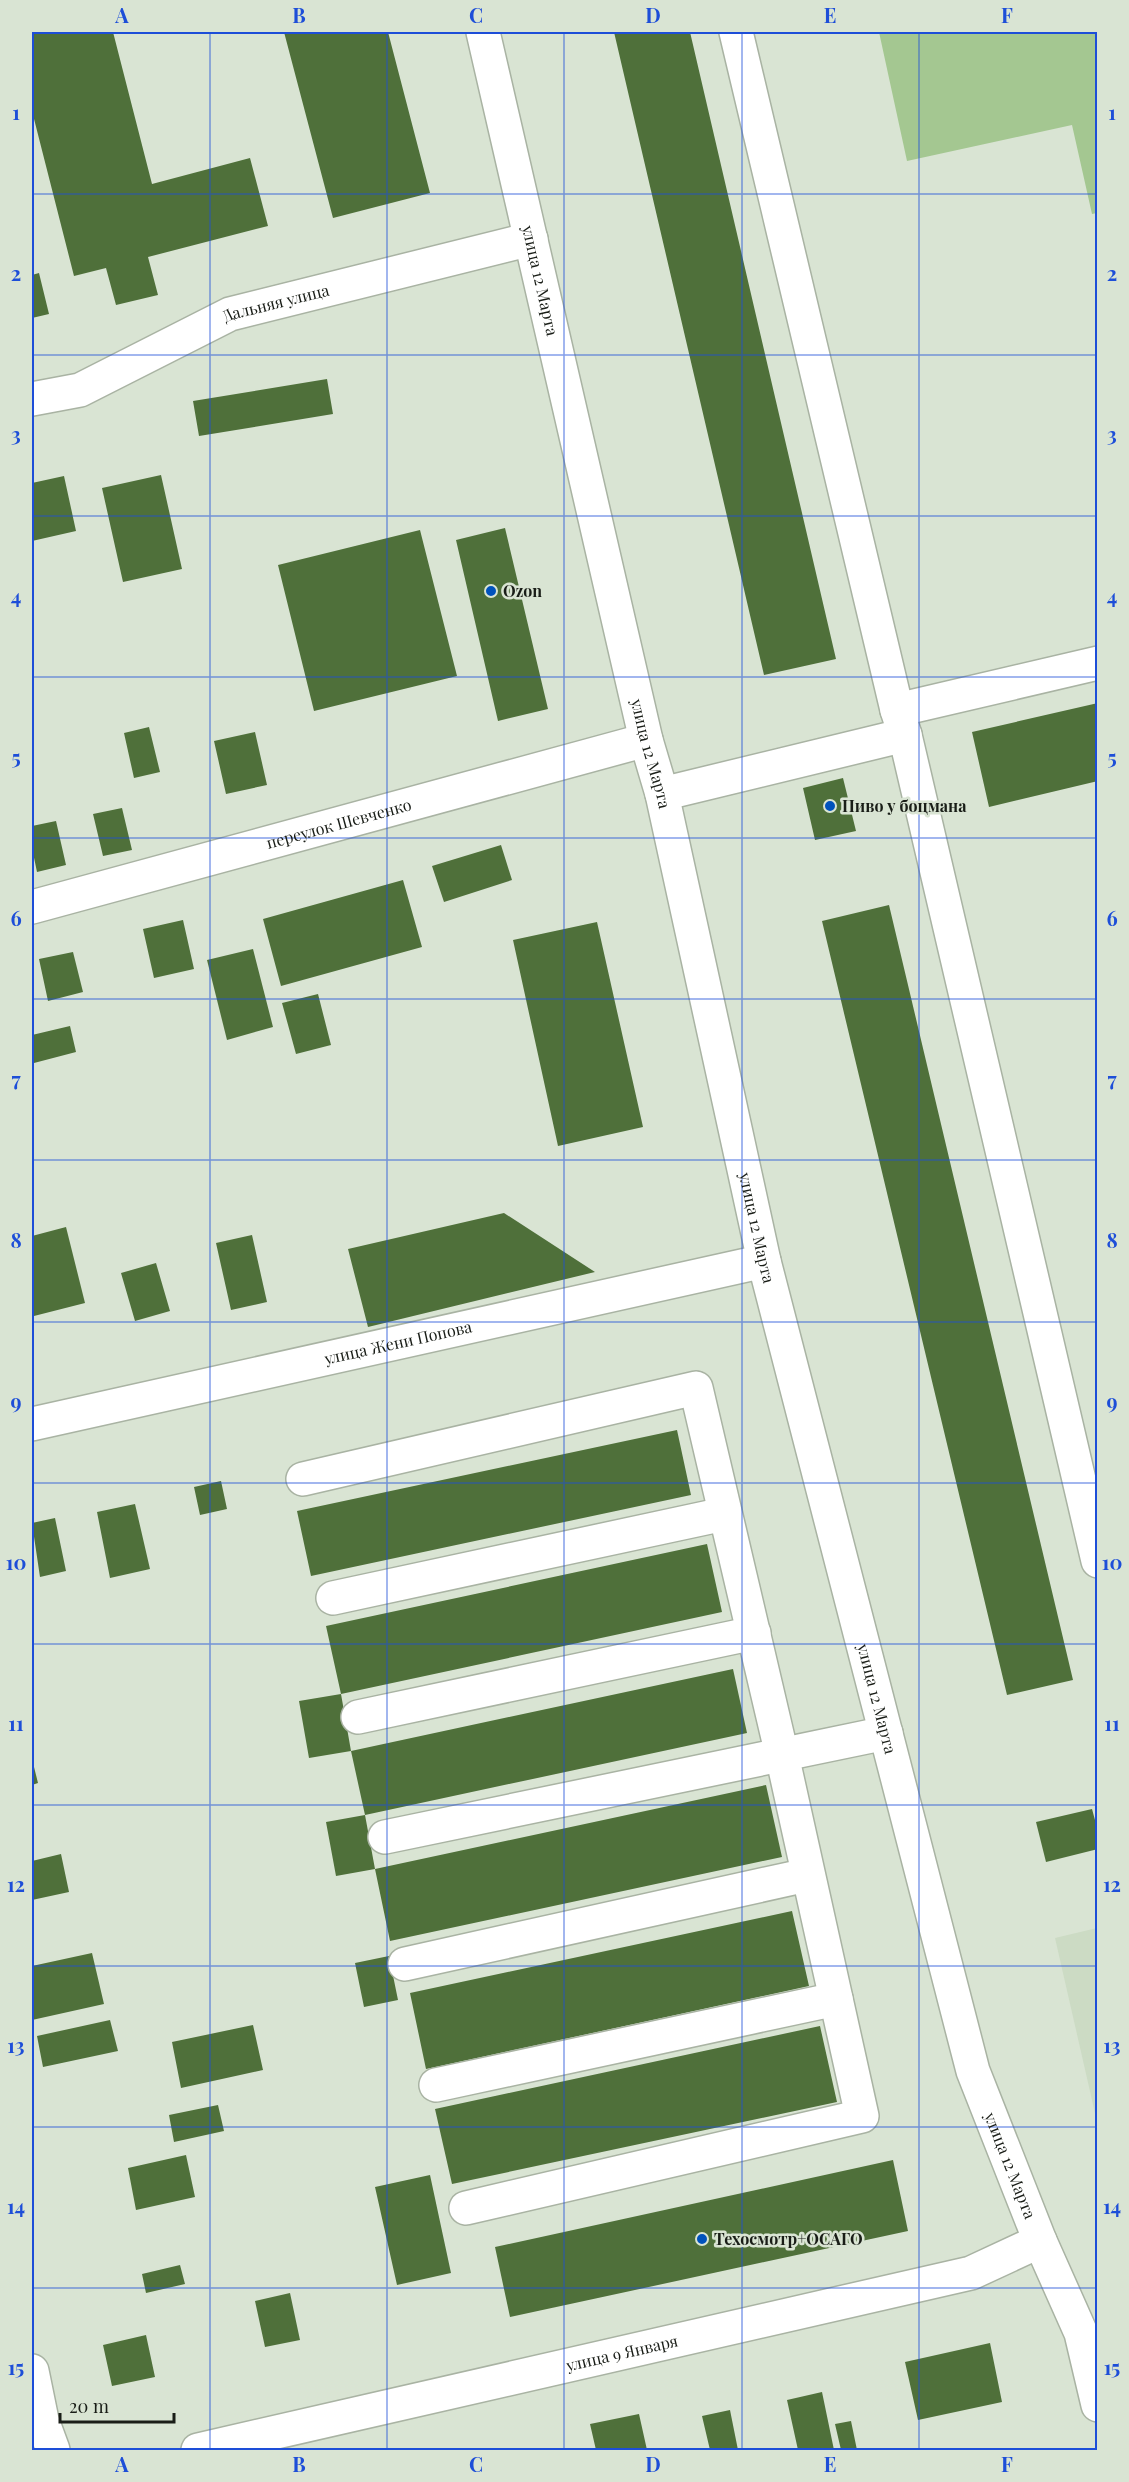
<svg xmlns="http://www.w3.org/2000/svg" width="1129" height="2482" font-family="'Playfair Display',serif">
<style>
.built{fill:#ccdbc4}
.green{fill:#a4c791}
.building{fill:#4f703a}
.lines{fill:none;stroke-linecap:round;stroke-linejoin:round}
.minor-casing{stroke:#a9b3a3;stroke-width:36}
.minor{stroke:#fff;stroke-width:33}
.grid{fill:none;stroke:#1d4ed8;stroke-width:1.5;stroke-opacity:0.55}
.poi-dot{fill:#0052bc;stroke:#d9e4d3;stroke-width:2}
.labels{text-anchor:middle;stroke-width:5;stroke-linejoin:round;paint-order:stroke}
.street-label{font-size:16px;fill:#191d17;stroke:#d9e4d3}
.poi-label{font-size:16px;font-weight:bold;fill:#191d17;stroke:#d9e4d3;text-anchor:start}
.neatline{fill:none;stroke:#1d4ed8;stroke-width:2}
.grid-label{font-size:20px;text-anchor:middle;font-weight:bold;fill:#1d4ed8}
</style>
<rect width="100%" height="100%" fill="#d9e4d3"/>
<path class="built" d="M1097,1928H1098L1097,2122L1055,1938Z"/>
<path class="green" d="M879,32H1097V213L1092,214L1072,125L907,161Z"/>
<path class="building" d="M32,32H113L152,184L250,158L268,226L148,257L158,295L116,305L106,268L74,276L32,111Z
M284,32H388L430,193L333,218Z
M614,32H690L836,659L764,675Z
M39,273L49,314L32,318V275Z
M327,379L333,414L199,436L193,401Z
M161,475L182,569L123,582L102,488Z
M64,476L76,531L32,541V483Z
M505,528L548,709L498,721L456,540Z
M420,530L457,676L314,711L278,565Z
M1098,703V781L989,807L972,732Z
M149,727L160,772L134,778L124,733Z
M255,732L267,785L226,794L214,741Z
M843,778L856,831L815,840L803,788Z
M122,808L132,850L103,856L93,814Z
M56,821L66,865L37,872L32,848V826Z
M501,845L512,880L444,902L432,866Z
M403,880L422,947L281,986L263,919Z
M889,905L1073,1680L1007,1695L822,921Z
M183,920L194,969L154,978L143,929Z
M597,922L643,1127L558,1146L513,940Z
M253,949L273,1027L227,1040L207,960Z
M73,952L83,992L48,1001L39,959Z
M318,994L331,1045L296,1054L282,1003Z
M70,1026L76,1052L34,1063L32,1035Z
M504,1213L595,1272L368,1327L348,1249Z
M66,1227L85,1303L34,1316L32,1236Z
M252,1235L267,1302L231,1310L216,1243Z
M156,1263L170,1311L135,1321L121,1273Z
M677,1430L691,1495L311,1576L297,1511Z
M221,1481L227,1509L200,1515L194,1487Z
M135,1504L150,1569L110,1578L97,1512Z
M55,1518L66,1571L40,1577L32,1523Z
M707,1544L722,1612L341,1694L351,1751L309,1758L299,1701L341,1694L326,1626Z
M733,1669L747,1733L365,1815L351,1751Z
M32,1759L38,1783L32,1785Z
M766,1785L782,1857L390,1941L375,1869Z
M1092,1809L1098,1831V1849L1046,1862L1036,1822Z
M365,1815L375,1869L336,1876L326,1822Z
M61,1854L69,1892L32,1900V1861Z
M792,1911L809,1986L426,2069L410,1993Z
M92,1953L104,2004L32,2020V1966Z
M389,1956L398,2000L364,2007L355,1963Z
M110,2020L118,2051L43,2067L37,2036Z
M253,2025L263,2070L181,2088L172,2042Z
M820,2026L837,2102L452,2184L435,2109Z
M218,2105L224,2131L174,2142L169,2115Z
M186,2155L195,2197L136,2210L128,2168Z
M893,2160L908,2231L510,2317L495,2247Z
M430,2175L451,2273L397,2285L375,2187Z
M180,2265L185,2284L146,2293L142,2274Z
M290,2293L300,2340L265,2347L255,2301Z
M146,2335L155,2377L112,2386L103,2345Z
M990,2343L1002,2402L918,2420L905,2362Z
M822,2392L834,2450H798L787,2400Z
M730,2410L738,2450H710L702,2416Z
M639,2414L647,2450H596L590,2424Z
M851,2421L857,2450H841L835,2424Z"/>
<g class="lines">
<g class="minor-casing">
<g id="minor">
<path id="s1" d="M483,32L646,740L662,794L764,1261L973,2071L1040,2241L1081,2333L1098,2405"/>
<path d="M736,32L897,710L905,735L1098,1561"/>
<path id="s2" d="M32,399L80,390L230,314L531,239"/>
<path d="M897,710L1098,663"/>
<path d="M662,794L905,735"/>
<path id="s3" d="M32,907L646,740"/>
<path id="s4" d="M32,1424L764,1261"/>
<path d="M303,1479L696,1388L782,1755L862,2116L466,2208"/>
<path d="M333,1598L724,1514"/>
<path d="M358,1717L754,1633"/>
<path d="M385,1837L886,1733"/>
<path d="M405,1964L807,1875"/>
<path d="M436,2085L836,1999"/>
<path d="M32,2371L42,2420L53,2450"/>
<path id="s5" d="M198,2450L971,2273L1040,2241"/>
</g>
</g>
<use href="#minor" class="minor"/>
</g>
<path class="grid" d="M210,32V2450M387,32V2450M564,32V2450M742,32V2450M919,32V2450M32,194H1098M32,355H1098M32,516H1098M32,677H1098M32,838H1098M32,999H1098M32,1160H1098M32,1322H1098M32,1483H1098M32,1644H1098M32,1805H1098M32,1966H1098M32,2127H1098M32,2288H1098"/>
<g class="poi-dot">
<circle cx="491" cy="591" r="6"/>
<circle cx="830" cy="806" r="6"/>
<circle cx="702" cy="2239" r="6"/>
</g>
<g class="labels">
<g class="street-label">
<text dy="6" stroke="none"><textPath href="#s1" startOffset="255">улица 12 Марта</textPath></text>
<text dy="6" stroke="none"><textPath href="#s2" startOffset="264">Дальняя улица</textPath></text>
<text dy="6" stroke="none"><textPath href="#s1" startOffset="741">улица 12 Марта</textPath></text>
<text dy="6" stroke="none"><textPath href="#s3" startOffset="318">переулок Шевченко</textPath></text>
<text dy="6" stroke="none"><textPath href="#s1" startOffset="1227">улица 12 Марта</textPath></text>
<text dy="6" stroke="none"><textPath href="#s4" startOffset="375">улица Жени Попова</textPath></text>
<text dy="6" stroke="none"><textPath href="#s1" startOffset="1713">улица 12 Марта</textPath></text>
<text dy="6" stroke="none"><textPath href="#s1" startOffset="2199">улица 12 Марта</textPath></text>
<text dy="6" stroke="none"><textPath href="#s5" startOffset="435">улица 9 Января</textPath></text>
</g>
<g class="poi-label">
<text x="503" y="597">Ozon</text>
<text x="842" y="812">Пиво у боцмана</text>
<text x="714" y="2245">Техосмотр+ОСАГО</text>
</g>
</g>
<rect width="1129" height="2482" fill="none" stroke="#d9e4d3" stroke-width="66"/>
<path d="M60 2413v9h114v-9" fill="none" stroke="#191d17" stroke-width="3"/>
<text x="69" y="2413" font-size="18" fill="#191d17" stroke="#d9e4d3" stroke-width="4.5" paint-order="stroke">20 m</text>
<rect x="33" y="33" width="1063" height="2416" class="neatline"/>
<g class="grid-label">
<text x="122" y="23">A</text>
<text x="299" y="23">B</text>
<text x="476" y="23">C</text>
<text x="653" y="23">D</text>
<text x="830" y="23">E</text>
<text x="1007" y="23">F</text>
<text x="16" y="120">1</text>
<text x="1112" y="120">1</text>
<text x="16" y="281">2</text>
<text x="1112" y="281">2</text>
<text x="16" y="442">3</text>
<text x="1112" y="442">3</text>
<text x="16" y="604">4</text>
<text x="1112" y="604">4</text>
<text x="16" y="765">5</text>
<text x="1112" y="765">5</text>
<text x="16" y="926">6</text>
<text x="1112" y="926">6</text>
<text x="16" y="1087">7</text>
<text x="1112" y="1087">7</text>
<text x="16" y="1248">8</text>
<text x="1112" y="1248">8</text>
<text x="16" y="1409">9</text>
<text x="1112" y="1409">9</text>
<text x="16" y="1570">10</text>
<text x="1112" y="1570">10</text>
<text x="16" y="1731">11</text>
<text x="1112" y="1731">11</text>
<text x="16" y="1892">12</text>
<text x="1112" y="1892">12</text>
<text x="16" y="2053">13</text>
<text x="1112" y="2053">13</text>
<text x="16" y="2214">14</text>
<text x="1112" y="2214">14</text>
<text x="16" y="2375">15</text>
<text x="1112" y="2375">15</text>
<text x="122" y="2472">A</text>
<text x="299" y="2472">B</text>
<text x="476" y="2472">C</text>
<text x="653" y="2472">D</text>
<text x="830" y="2472">E</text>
<text x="1007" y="2472">F</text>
</g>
</svg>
